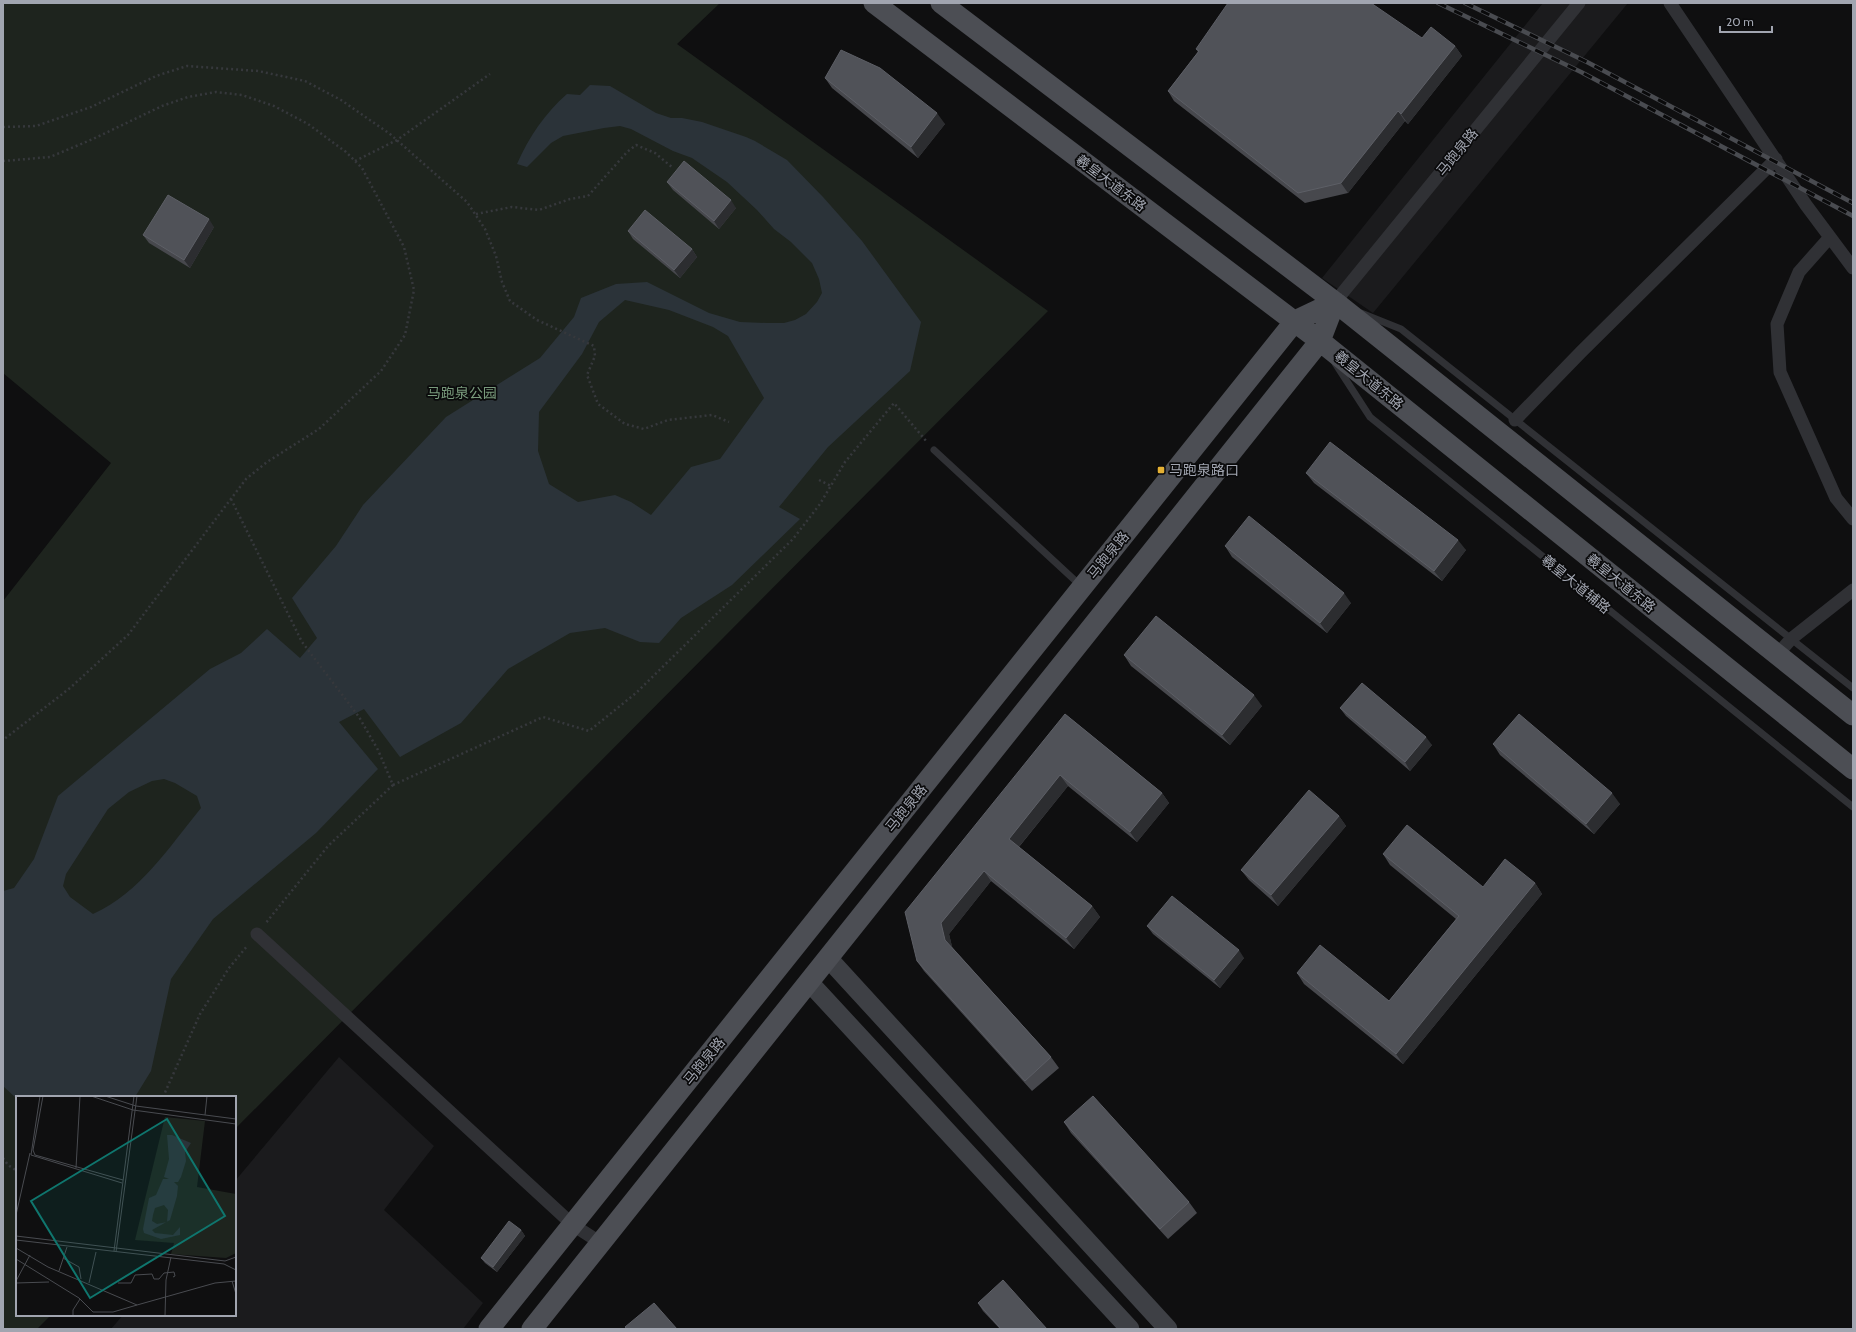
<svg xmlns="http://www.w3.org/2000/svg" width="1856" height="1332" font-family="Cabin,'Noto Sans SC',sans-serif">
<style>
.built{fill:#1b1b1d}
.green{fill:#1e241e}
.water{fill:#2b3339;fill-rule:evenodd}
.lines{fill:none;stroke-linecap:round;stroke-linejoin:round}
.path{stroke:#36383c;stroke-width:2.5;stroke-dasharray:2 3;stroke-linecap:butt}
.lane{stroke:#303135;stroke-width:7}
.street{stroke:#303135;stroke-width:13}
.secondary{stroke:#3e4045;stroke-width:19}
.primary{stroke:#4c4e54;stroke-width:21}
.rail-casing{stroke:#494b50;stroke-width:4.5}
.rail{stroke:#0a0a0b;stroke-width:3;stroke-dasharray:9;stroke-linecap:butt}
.wall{fill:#47484d}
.shaded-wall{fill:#2c2d30}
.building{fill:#505258;stroke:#5d5f66}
.poi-dot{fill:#e4b033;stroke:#0a0a0b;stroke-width:1.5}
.labels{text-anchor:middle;stroke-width:3.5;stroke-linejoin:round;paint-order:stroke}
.street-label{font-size:14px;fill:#a1a5b0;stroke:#0a0a0b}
.park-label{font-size:14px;fill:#799a7c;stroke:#0a0a0b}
.poi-label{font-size:14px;fill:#a1a5b0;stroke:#0a0a0b;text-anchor:start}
.inset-road{fill:none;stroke:#494b50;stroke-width:1}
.view{fill:#0f766e;fill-opacity:0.15;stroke:#0f766e;stroke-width:2}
.inset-edge{fill:none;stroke:#a1a5b0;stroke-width:2}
</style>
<rect width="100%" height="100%" fill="#0f0f10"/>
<path class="built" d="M1543,3H1628L1373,313L1322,278Z
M339,1057L434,1146L384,1210L483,1303L463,1329H111L123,1315H235V1181Z"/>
<path class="green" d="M3,3H720L677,44L1048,311L235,1129V1097H17V1315H51L37,1329H3V601L111,463L3,373Z"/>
<path class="water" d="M590,85L610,86L656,113L671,118H682L702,122L746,137L755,141L787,160L823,197L862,241L921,322L910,371L828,447L779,507L800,519L732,585L681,618L659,643L640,642L605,628L570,633L508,669L461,723L400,757L364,709L339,722L378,769L316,833L213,919L171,979L151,1071L135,1097H17V1099L3,1086V891L14,888L34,859L58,796L210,669L241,653L267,629L300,658L317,638L292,598L336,546L363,505L446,417L540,358L574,317L581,298L616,284L647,282L709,313L740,322L767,323H784L795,320L806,314L817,302L822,293L819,279L812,263L791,242L774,229L757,210L727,182L692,158L673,151L631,129L620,126L604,128L563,136L551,143L527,167L517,164C529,137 545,113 567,94L580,95ZM625,300L669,310L713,327L728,336L764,398L720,459L691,467L651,515L631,502L615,495L578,502L549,484L538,451L539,412L582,354L599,322ZM164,779L175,783L197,796L201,808C169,847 140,893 93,914L70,897L63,886L66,874L108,809L129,792L152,781Z"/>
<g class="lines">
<path class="path" d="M3,127L36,126L91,107L156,76L187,66L258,71L305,81L341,100L390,134L467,202L485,229L496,256L502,282L510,301L537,320L594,346L595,356L587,375L598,404L625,424L644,429L668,420L712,415L729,422
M3,161L50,157L93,139L162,106L188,97L216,92L242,95L274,106L308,124L346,152L362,168L404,247L414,290L405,335L381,371L319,429L267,462L246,479L128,635L70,688L3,740
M355,161L397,140L490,74
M476,214L512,207L539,210L570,199L588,196L627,152L636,145L655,153L673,168
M819,480L831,486
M231,499L302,642L359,717L378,750L393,785L328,846L265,924
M393,785L543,717L589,731L636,693L793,539L820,504L845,462L894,403L927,442
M163,1097L200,1014L229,968L248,945
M3,1158L8,1165L17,1171"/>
<path class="lane" d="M1361,313L1401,329L1853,688
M1335,363L1370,417L1853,807
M934,450L1081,586"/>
<path class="street" d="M1670,3L1806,205L1853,268
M1830,237L1799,272L1777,324L1780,372L1836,498L1853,519
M1335,302L1579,3
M1515,420L1581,352L1776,159
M1777,655L1791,639L1853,590
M257,934L573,1225L601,1243"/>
<path class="secondary" d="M828,958L1168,1329
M809,982L1130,1329"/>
<path class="primary" d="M874,3L1320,341L1853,769
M941,3L1335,302L1853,715
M489,1329L1295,321L1335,302
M532,1329L1320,341L1335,302"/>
<g class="rail-casing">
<path id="rail" d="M1438,3L1581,72L1853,216
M1465,3L1587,62L1853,203"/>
</g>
<use href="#rail" class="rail"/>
</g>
<path class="wall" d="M1455,46L1462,56L1408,124L1405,121L1348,193L1305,203L1174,101L1168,91L1198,52L1196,49Z
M825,78L945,124L918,158L832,88Z
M667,182L736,208L719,229L673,190Z
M214,227L190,268L149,243L143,235Z
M628,231L692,249L697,257L680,278L633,239Z
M1306,473L1466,550L1442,581L1314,483Z
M1225,546L1351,603L1327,633L1232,557Z
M1124,655L1262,706L1230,745L1131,666Z
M1340,708L1432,745L1410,771L1346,716Z
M1065,714L1162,793L1169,803L1137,842L1068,786L1019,847L1092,906L1100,917L1074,949L991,881L949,934L952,947L1051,1057L1059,1068L1032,1091L924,971L917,961Z
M1493,744L1620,804L1594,834L1500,755Z
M1339,816L1346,826L1278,906L1249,880L1241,870Z
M1383,854L1483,887L1535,883L1542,894L1403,1064L1304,984L1297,973L1389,1001L1456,919L1390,865Z
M1147,926L1244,958L1220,988L1153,934Z
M1064,1122L1189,1202L1197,1213L1168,1239L1071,1133Z
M521,1230L525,1236L497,1272L485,1263L481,1258Z
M978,1303L1047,1329H1000L983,1311Z"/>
<path class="shaded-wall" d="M1455,46L1462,56L1408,124L1401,114Z
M1398,111L1405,121L1348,193L1341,183Z
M937,113L945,124L918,158L911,147Z
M731,200L736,208L719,229L714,221Z
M209,219L214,227L190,268L184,260Z
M692,249L697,257L680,278L674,270Z
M1458,540L1466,550L1442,581L1434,571Z
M1344,593L1351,603L1327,633L1320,623Z
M1254,695L1262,706L1230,745L1222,735Z
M1426,737L1432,745L1410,771L1405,762Z
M1060,775L1068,786L1017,849L1009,839Z
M1162,793L1169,803L1137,842L1130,832Z
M1612,793L1620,804L1594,834L1586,824Z
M1339,816L1346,826L1278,906L1271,895Z
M984,871L991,881L949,934L953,950L945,940L941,923Z
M1535,883L1542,894L1403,1064L1396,1054Z
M1092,906L1100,917L1074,949L1066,938Z
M1239,950L1244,958L1220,988L1214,980Z
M521,1230L525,1236L497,1272L493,1267Z"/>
<path class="building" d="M1228,3H1371L1422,38L1431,27L1455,46L1401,114L1398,111L1341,183L1298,193L1168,91L1199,51L1196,49Z
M841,50L880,68L937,113L911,147L825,78Z
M684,161L731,200L714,221L667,182Z
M168,195L209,219L184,260L143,235Z
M645,210L692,249L674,270L628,231Z
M1330,442L1458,540L1434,571L1306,473Z
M1249,516L1344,593L1320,623L1225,546Z
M1156,616L1254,695L1222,735L1124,655Z
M1362,683L1426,737L1405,762L1340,708Z
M1065,714L1162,793L1130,832L1060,775L1009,839L1092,906L1066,938L984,871L941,923L945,940L1051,1057L1025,1081L917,961L905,912Z
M1519,714L1612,793L1586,824L1493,744Z
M1309,790L1339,816L1271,895L1241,870Z
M1407,825L1483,887L1505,859L1535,883L1396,1054L1297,973L1320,945L1389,1001L1459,916L1383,854Z
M1172,896L1239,950L1214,980L1147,926Z
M1093,1096L1189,1202L1160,1229L1064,1122Z
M509,1221L521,1230L493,1267L481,1258Z
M1003,1280L1047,1329H1001L978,1303Z
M654,1303L677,1329H627L625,1327Z"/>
<rect class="poi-dot" x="1157" y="466" width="8" height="8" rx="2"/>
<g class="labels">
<g class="street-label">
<text transform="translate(1457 152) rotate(-51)" y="5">马跑泉路</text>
<text transform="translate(1111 183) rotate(37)" y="5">羲皇大道东路</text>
<text transform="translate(1369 380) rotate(39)" y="5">羲皇大道东路</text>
<text transform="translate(1108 555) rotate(-51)" y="5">马跑泉路</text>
<text transform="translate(1621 583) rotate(39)" y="5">羲皇大道东路</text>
<text transform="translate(1576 584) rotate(39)" y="5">羲皇大道辅路</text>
<text transform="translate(906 808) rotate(-51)" y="5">马跑泉路</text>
<text transform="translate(704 1061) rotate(-51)" y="5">马跑泉路</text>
</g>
<g class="park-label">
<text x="462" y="398">马跑泉公园</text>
</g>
<g class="poi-label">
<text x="1169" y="475">马跑泉路口</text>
</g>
</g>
<g transform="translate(16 1096)">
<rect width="220" height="220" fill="#0f0f10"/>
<path d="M149,21L189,25L181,91L220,98V157L210,162L155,158L158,147L119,144Z" fill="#1e241e"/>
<path d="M151,39H156L175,47L169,56L170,65L165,81L162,86H158L162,90L161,100L154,124L136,134L139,137L157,139L164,131V139L145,143L128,137L127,133L133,102L140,99L147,83H153L148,81L153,63ZM148,109L152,114L151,126L141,128L136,125L137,119L139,112Z" fill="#2b3339" fill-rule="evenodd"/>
<path class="inset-road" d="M24,0L15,59L106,87M27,0L17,54L19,59L107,84M75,0L117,14L220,28M89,0L120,10L220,23M189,19L191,0M60,72L64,0M0,119L14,57M0,140L209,165L220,161M0,144L208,168L220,174M0,152L32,171L121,209L199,187L220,185M98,155L118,0M100,156L121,0M47,162L63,171L65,183M0,163L63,202L77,216H97L121,209M43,175L51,151M0,185L14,159M216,185L220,198M0,187L33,186M73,187L80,156M102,187H115L119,179L136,178L138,183H143L148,177L158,176L159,180L157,181M57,220V214L64,203M149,220L150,184L155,161"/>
<path class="view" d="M151,23L209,120L74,202L15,105Z"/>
<rect width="220" height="220" class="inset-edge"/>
</g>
<rect width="1856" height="1332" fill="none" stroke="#a1a5b0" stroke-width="8"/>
<path d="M1720 26v6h52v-6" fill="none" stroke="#a1a5b0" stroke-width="2"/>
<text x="1726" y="26" font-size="12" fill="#a1a5b0" stroke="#0a0a0b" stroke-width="3" paint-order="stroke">20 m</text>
</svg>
